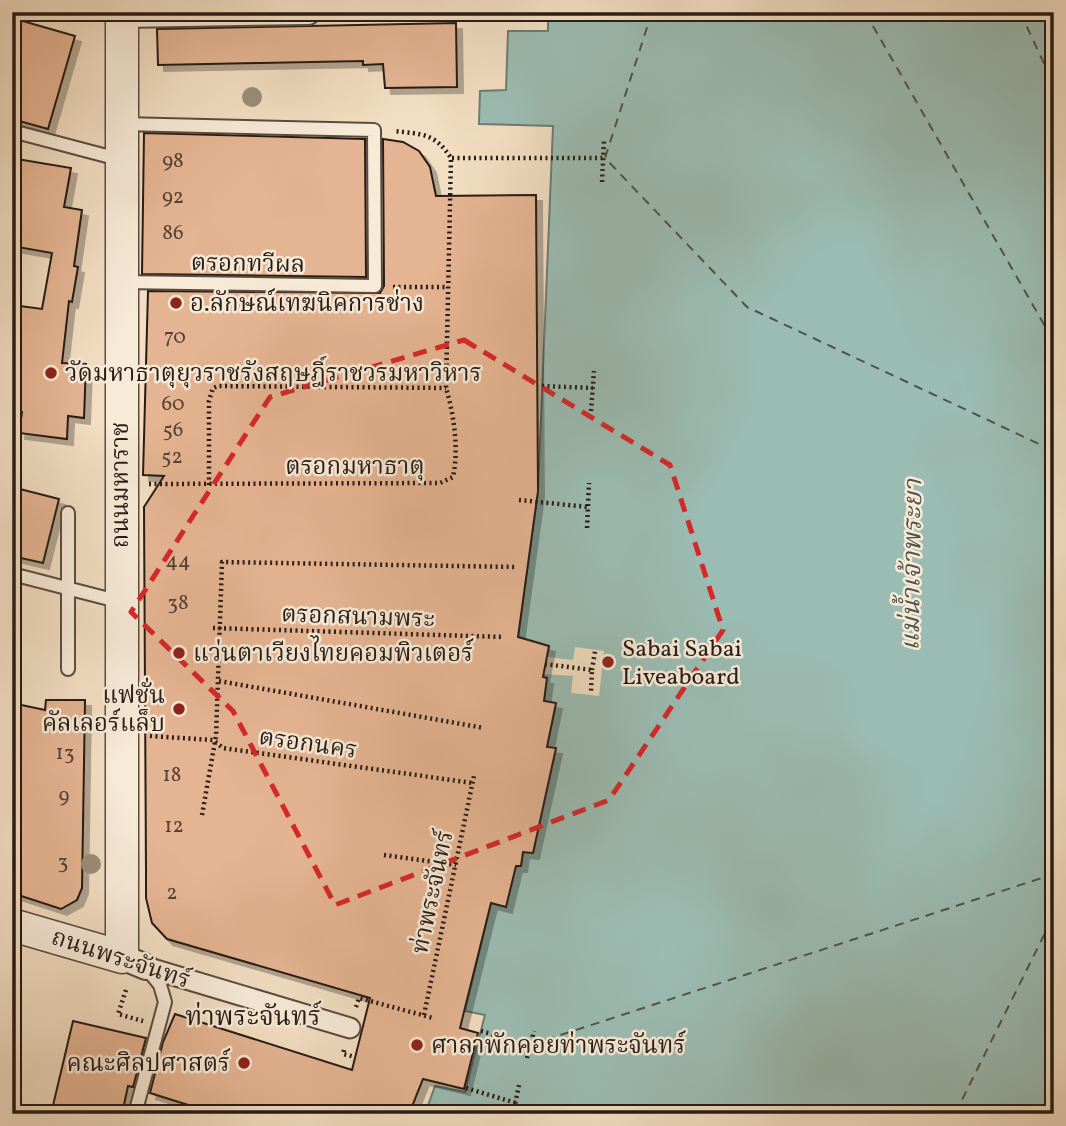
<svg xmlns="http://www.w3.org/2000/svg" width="1066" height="1126" font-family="Vollkorn,'Noto Serif Thai',serif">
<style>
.water{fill:#9bbcb3;stroke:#6d7c74;stroke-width:2}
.pier{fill:#f2dec2}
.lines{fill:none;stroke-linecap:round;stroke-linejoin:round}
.ferry{stroke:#50534c;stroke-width:2;stroke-dasharray:9 7;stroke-linecap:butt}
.building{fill:#e5b492;stroke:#271b15;stroke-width:2;filter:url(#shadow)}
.service-casing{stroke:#5a4c40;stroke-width:16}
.pedestrian-casing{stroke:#5a4c40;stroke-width:23}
.minor-casing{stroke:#5a4c40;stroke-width:28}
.tertiary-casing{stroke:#5a4c40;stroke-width:35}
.path{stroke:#271b15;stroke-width:4.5;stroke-dasharray:2 3.5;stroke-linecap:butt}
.service{stroke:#f7ead7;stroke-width:12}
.pedestrian{stroke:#f7ead7;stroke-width:19}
.minor{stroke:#f7ead7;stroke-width:24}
.tertiary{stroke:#f7ead7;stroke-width:32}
.tree{fill:#9b8e78}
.marked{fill:none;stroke:#d62828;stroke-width:5;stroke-dasharray:14 9;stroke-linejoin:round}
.poi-dot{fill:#8f2418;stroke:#f7ead7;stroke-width:2.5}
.labels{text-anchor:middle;stroke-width:5;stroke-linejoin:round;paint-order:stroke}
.number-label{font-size:21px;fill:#564134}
.street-label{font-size:24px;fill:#271b15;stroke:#f7ead7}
.poi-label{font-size:24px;fill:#271b15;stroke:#f7ead7;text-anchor:start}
.water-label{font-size:26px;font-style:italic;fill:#50534c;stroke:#f7ead7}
.neighbourhood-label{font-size:26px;fill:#271b15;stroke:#f7ead7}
</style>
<defs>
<filter id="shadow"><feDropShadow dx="6" dy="6" stdDeviation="0" flood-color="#0004"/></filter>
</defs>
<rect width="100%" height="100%" fill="#f2dec2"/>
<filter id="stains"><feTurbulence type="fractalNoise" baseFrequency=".00286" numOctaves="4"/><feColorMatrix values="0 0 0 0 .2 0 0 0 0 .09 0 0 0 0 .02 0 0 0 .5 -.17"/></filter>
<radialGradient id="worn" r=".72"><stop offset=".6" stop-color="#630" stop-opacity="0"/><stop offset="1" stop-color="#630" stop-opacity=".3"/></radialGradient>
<path class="water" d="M548,12H1054V1114H425L435,1086L465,1092L485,1015L465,1011L491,903L516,866H521L523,852L533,853L556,749L547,747L556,703L544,701L547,678L543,677L549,646L518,637L538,491L553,126L479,124L480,91L506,90L508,31H548Z"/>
<path class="pier" d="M575,647L604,651L599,696L571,693L573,676L544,674L547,657L573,660Z"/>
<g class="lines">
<path class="ferry" d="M652,12L605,158L747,307L1054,451
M865,12L1054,342
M1020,12L1054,85
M530,1045L1054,874
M516,1103L520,1114
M955,1114L1054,915
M1044,1114L1054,1086
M1046,1114L1054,1098"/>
</g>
<path class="building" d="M12,18L75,36L48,129L12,119Z
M456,23L457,87L385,88L383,64L363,65V61L158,65L157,29Z
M144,133L365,139L366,277L142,274Z
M383,139L403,142L419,151L430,167L436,196L536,195L538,491L518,637L549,646L543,677L547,678L544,701L556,703L547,747L556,748L533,853L523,852L521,866H516L506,907L491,903L460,1028L478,1033L464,1089L423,1079L409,1114H217L150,1093L163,1042L175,1014L352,1070L370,998L167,939L152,923L146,898V872L144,507L164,476L143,475L148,291L380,293L384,286Z
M17,159L71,168L64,207L82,210L74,266L78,267L72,302L69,301L62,363L86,364L84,418L68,416L67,439L19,433L22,412L12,410V305L42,309L52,253L12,246V190Z
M12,487L59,499L43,563L12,556Z
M46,700H85L82,888L77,900L61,909L12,893V806L19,782L12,781V758L18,728L12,727V703L45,710Z
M73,1021L146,1038L133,1087L128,1086L122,1114H51Z"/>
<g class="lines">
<g class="service-casing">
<path id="service" d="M12,131L122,160
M122,282L375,286L374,130L123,124
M12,574L121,602
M68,669V513
M135,1114L165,1002L160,985L147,969"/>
</g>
<g class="pedestrian-casing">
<path id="pedestrian" d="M146,967L350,1028"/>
</g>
<g class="minor-casing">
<path id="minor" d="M122,15L308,12
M122,957L146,967"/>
</g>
<g class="tertiary-casing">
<path id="tertiary" d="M12,925L122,957V12"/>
</g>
<path class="path" d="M47,14V12
M452,158H605
M602,182L604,141
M393,287H448
M542,386L593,388
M591,411L594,371
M149,484L440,483L453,477C459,449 454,415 446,388L451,158C435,133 422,134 393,131
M209,485V401L213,388L218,386L446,388
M519,500L588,507
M587,528L589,483
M213,628L503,637
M545,664L592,670L591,692
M592,670L595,651
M219,681L484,728
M150,736L213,740L223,748L473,783
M202,815L216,736L222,562L516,567
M384,855L456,865
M126,990L118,1014L143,1021
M356,1007L359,998L433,1018
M424,1015L474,776
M481,1031L530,1045
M344,1050L343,1054L355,1057
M527,1058L534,1031
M466,1088L516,1103
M513,1114L519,1085"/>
<use href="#service" class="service"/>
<use href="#pedestrian" class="pedestrian"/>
<use href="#minor" class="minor"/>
<use href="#tertiary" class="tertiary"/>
</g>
<g class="tree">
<circle cx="252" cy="97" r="10"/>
<circle cx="91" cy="864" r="10"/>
</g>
<path class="marked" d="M464,340L670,465L723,630L609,800L335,905L233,711L131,612L270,397Z"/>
<g class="poi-dot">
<circle cx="176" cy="303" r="7"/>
<circle cx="51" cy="373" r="7"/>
<circle cx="179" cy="653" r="7"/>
<circle cx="608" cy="662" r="7"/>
<circle cx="179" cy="709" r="7"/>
<circle cx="417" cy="1045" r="7"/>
<circle cx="244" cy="1063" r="7"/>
</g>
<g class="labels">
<g class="number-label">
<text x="173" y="167">98</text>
<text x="173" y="203">92</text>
<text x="173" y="239">86</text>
<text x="175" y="343">70</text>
<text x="173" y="410">60</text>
<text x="173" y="436">56</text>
<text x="172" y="463">52</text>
<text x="178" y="567">44</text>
<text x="178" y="609">38</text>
<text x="65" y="759">13</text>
<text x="172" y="781">18</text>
<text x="64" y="802">9</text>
<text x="174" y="832">12</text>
<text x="63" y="868">3</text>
<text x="172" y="899">2</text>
</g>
<g class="street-label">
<text transform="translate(248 263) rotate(1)" y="8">ตรอกทวีผล</text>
<text x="355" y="474">ตรอกมหาธาตุ</text>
<text transform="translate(120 485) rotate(-90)" y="8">ถนนมหาราช</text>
<text transform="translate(358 616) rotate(2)" y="8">ตรอกสนามพระ</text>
<text transform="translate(308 743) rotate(8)" y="8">ตรอกนคร</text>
<text transform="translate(432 892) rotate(-78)" y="8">ท่าพระจันทร์</text>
<text transform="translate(121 958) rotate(18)" y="8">ถนนพระจันทร์</text>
</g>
<g class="poi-label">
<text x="190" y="311">อ.ลักษณ์เทฆนิคการช่าง</text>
<text x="65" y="381">วัดมหาธาตุยุวราชรังสฤษฎิ์ราชวรมหาวิหาร</text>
<text x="622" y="656">Sabai Sabai<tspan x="622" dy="28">Liveaboard</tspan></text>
<text x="193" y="661">แว่นตาเวียงไทยคอมพิวเตอร์</text>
<text x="165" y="703" text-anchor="end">แฟชั่น<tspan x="165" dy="28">คัลเลอร์แล็บ</tspan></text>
<text x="431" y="1053">ศาลาพักคอยท่าพระจันทร์</text>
<text x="230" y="1071" text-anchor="end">คณะศิลปศาสตร์</text>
</g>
<g class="water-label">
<text transform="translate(911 565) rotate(-89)" y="9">แม่น้ำเจ้าพระยา</text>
</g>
<g class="neighbourhood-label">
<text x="253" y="1025">ท่าพระจันทร์</text>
</g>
</g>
<rect width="1066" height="1126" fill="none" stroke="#f2dec2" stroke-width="42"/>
<rect x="14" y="14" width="1038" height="1098" fill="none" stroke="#271b15" stroke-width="3.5"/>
<rect x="21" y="21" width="1024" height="1084" fill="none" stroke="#271b15" stroke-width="2"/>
<rect width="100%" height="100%" filter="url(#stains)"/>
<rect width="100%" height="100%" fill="url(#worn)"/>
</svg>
